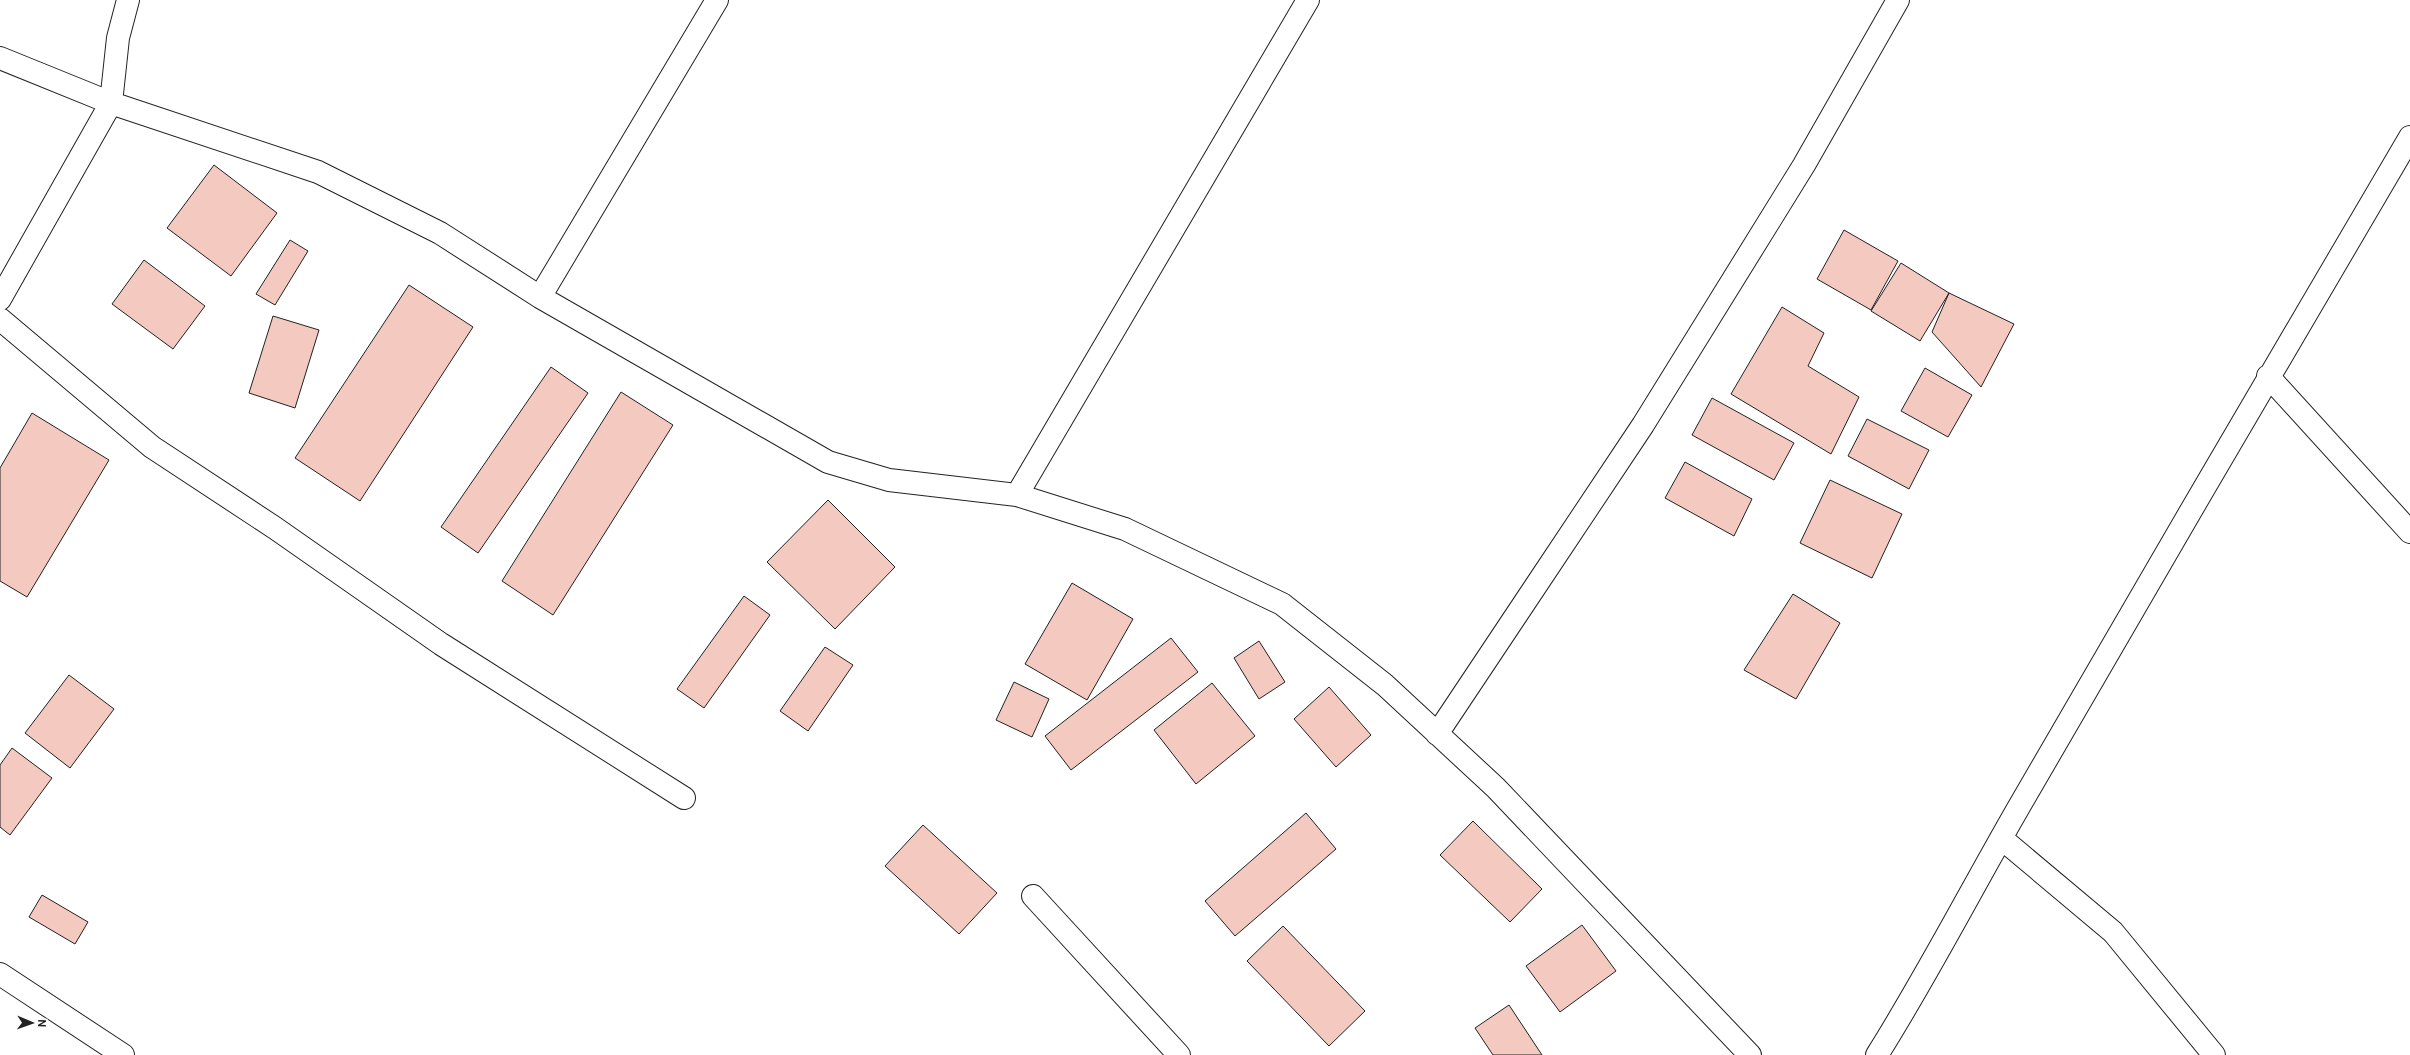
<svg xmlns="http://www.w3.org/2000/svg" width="2410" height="1055" font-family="Roboto,sans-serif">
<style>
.building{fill:#f3c9c0;stroke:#222}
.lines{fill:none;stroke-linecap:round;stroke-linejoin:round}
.minor-casing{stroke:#222;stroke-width:24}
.minor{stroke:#fff;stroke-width:22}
</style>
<rect width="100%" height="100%" fill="#fff"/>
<path class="building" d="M214,165L277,213L231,276L167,228Z
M1844,230L1898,261L1871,310L1817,279Z
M290,240L308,251L275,305L256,294Z
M144,260L205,306L173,349L112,304Z
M1901,263L1949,293L1920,341L1871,311Z
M409,285L473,327L360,501L295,458Z
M1949,293L2014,324L1981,387L1932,332Z
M1782,307L1824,333L1808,366L1859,397L1831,454L1731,394Z
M273,316L319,330L295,408L249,393Z
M551,367L588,393L478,553L441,527Z
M1925,368L1972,395L1948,437L1901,411Z
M621,392L673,425L553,615L502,581Z
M1712,398L1794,443L1774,480L1692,435Z
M32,413L109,460L27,597L0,581V468Z
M1867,419L1929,450L1909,489L1848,456Z
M1685,462L1752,499L1734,536L1665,498Z
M1830,480L1902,514L1872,578L1800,543Z
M828,500L895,567L835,629L767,562Z
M1072,583L1133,619L1087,700L1025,664Z
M1793,594L1840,623L1796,699L1744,670Z
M744,596L770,615L704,708L677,689Z
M1171,638L1198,672L1071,770L1045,736Z
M1259,641L1285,682L1259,699L1234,658Z
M825,647L853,665L808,731L780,711Z
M69,675L114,709L70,768L25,733Z
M1014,682L1049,699L1032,737L996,720Z
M1212,683L1255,736L1196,784L1154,730Z
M1329,687L1371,735L1336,767L1294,719Z
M12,748L52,778L10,835L0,827V765Z
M1306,813L1336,849L1235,936L1205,901Z
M1473,821L1542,889L1510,922L1440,855Z
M923,825L997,893L959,934L885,866Z
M42,895L88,922L75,944L29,917Z
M1582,925L1616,971L1560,1012L1526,966Z
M1283,926L1365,1011L1329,1046L1247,961Z
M1509,1005L1542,1055H1493L1475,1028Z"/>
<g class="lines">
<g class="minor-casing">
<path id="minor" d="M0,58L111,103L318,172L440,233L540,297L828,462L889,480L1017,495L1125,529L1282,604L1385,685L1496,788L1750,1055
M540,297L717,0
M0,299L111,103L118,38L128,0
M0,319L152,447L275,528L441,644L684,798
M2268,376L2410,532
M1017,495L1308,0
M1437,734L1643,425L1804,165L1898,0
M2001,838L2113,932L2214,1055
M1033,896L1179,1055
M0,974L123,1055
M1877,1055C1928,974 1972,888 2020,805C2150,582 2278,359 2410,137"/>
</g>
<use href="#minor" class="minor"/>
</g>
<g transform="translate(32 1023) rotate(92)" stroke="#ffffff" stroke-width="3" paint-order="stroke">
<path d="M0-3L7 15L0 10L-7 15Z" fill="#222222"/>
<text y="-6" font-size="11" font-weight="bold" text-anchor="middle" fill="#222222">N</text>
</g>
</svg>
